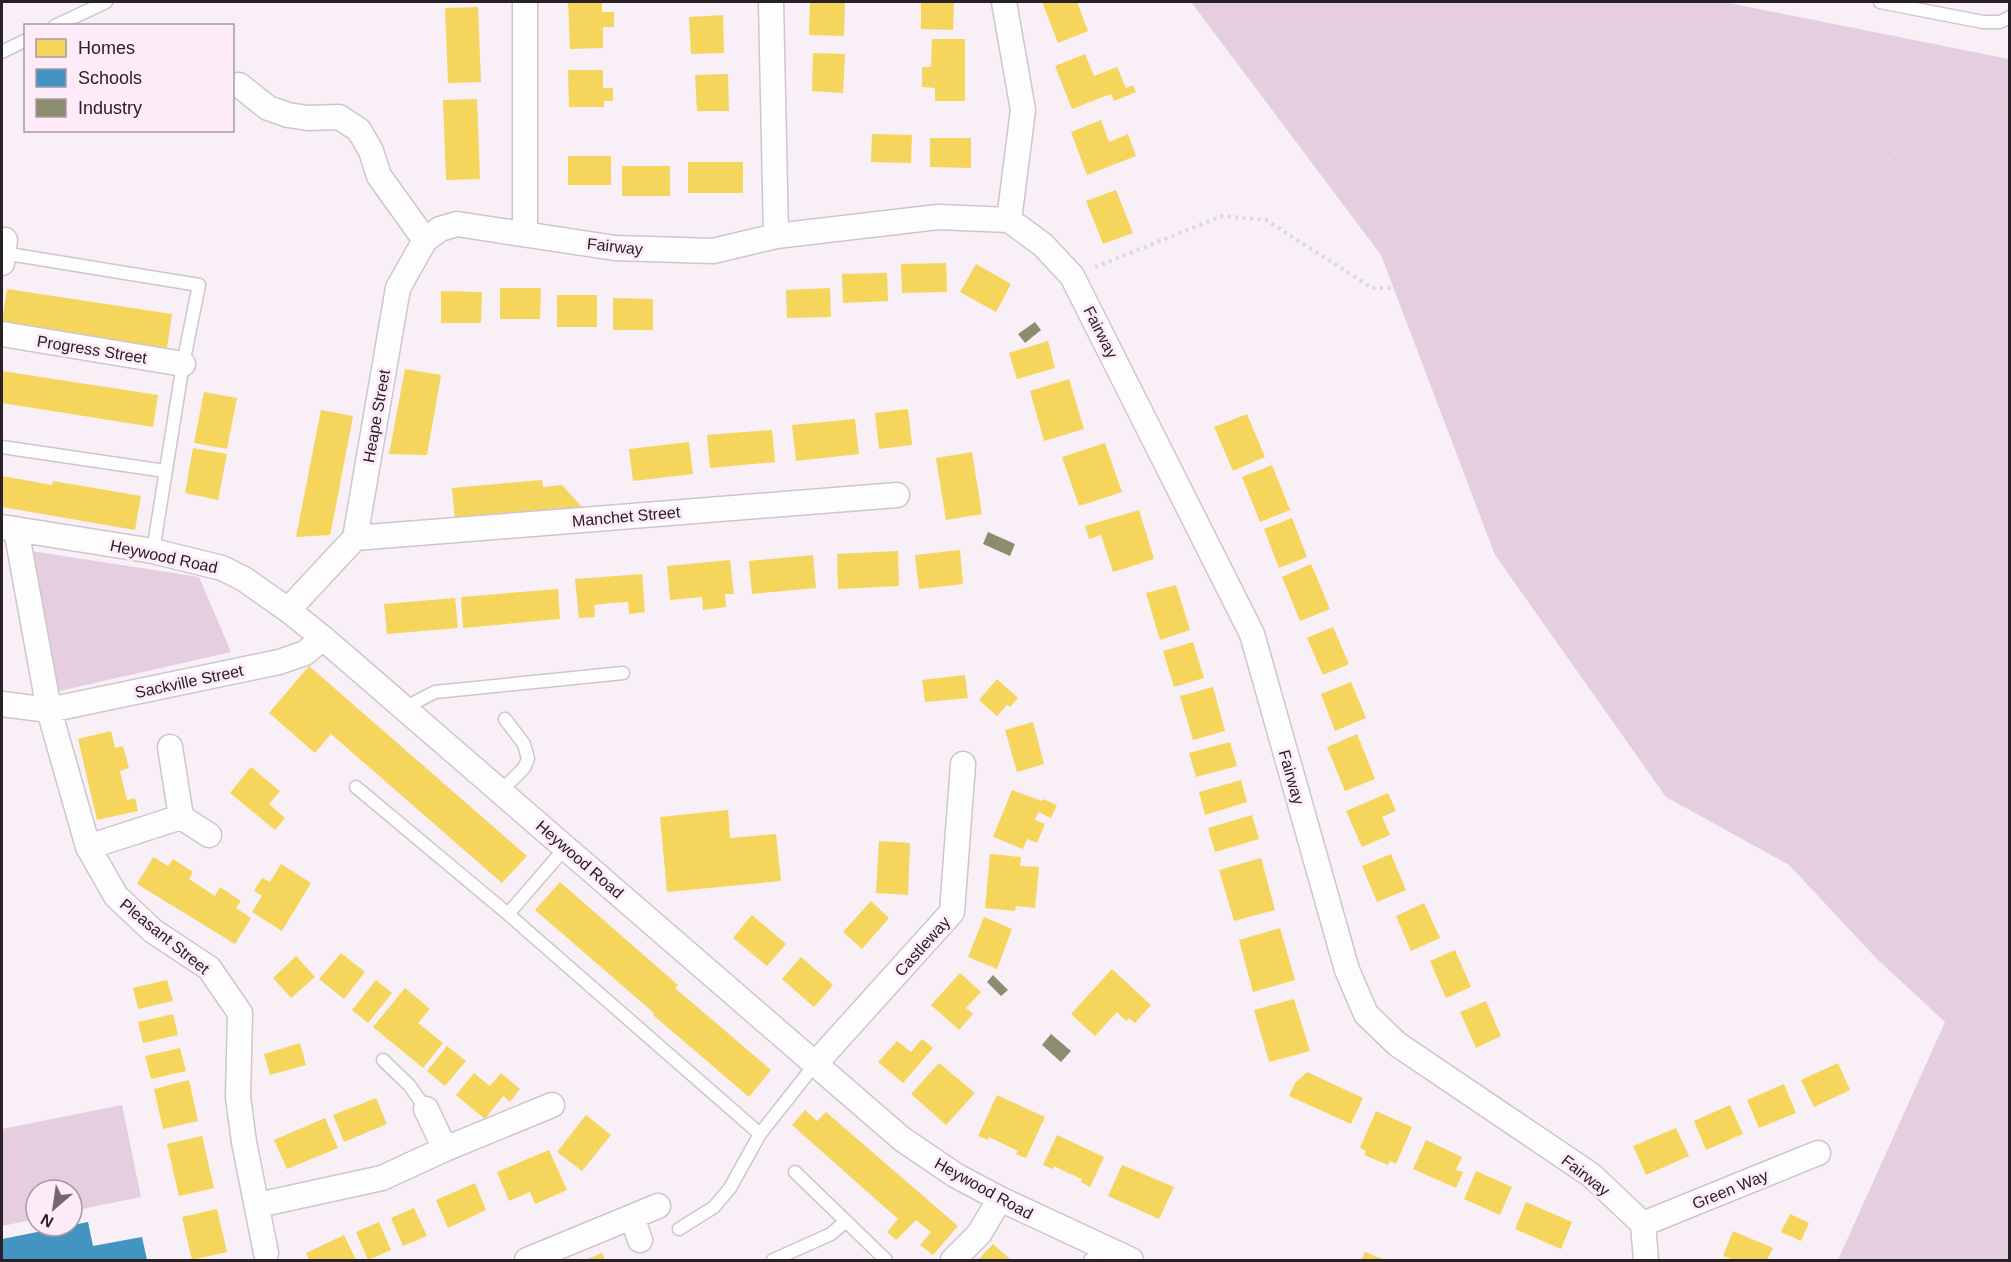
<svg xmlns="http://www.w3.org/2000/svg" width="2011" height="1262" font-family="Helvetica,sans-serif">
<style>
.green{fill:#e5cedf}
.homes{fill:#f6d55c}
.schools{fill:#4393c3}
.industry{fill:#8c8c6e}
.lines{fill:none;stroke-linecap:round;stroke-linejoin:round}
.lane-casing{stroke:#cec6cc;stroke-width:15}
.street-casing{stroke:#cec6cc;stroke-width:27}
.path{stroke:#dcd9db;stroke-width:4;stroke-dasharray:3 4.5;stroke-linecap:butt}
.lane{stroke:#fefdfe;stroke-width:12}
.street{stroke:#fefdfe;stroke-width:24}
.labels{text-anchor:middle;stroke-width:6;stroke-linejoin:round;paint-order:stroke}
.street-label{font-size:16px;fill:#292127;stroke:#fdebf8}
</style>
<rect width="100%" height="100%" fill="#f9eff6"/>
<path class="green" d="M1191,2H1724L2009,59V1260H1838L1945,1022L1877,959L1789,865L1666,797L1495,555L1381,255Z
M31,551L199,577L231,652L55,692Z
M122,1105L141,1197L72,1211V1190H36V1219L2,1226V1129Z"/>
<path class="homes" d="M568,2H602V12H614V27H603V48L570,49Z
M810,2H845L844,36L809,35Z
M921,2H954L953,30L921,29Z
M1042,2H1077L1088,31L1058,43Z
M478,7L481,82L448,83L445,8Z
M723,15L724,53L691,54L689,17Z
M932,39H965V101H935V88L922,87V67H931Z
M813,53L845,54L843,93L812,91Z
M1085,54L1094,76L1117,67L1126,88L1133,85L1136,92L1114,101L1111,94L1072,109L1055,66Z
M568,70H603V88H613V101H604V107H569Z
M728,74L729,111H697L695,75Z
M477,99L480,179L446,180L443,100Z
M1101,120L1109,142L1128,134L1136,156L1087,175L1071,132Z
M872,134L912,135L911,163L871,162Z
M930,138H971V168L930,167Z
M568,156H611V185H568Z
M688,162H743V193H688Z
M622,166H670V196H622Z
M1116,190L1133,233L1103,244L1086,201Z
M946,263L947,292L902,293L901,264Z
M976,264L1011,284L996,312L960,292Z
M887,273L888,301L843,303L842,274Z
M500,288H541L540,319H500Z
M830,288L831,317L787,318L786,290Z
M7,289L172,314L167,348L2,323Z
M441,291L482,292L481,323H441Z
M557,295H597V327H557Z
M613,298L653,299V330H613Z
M1048,341L1055,368L1017,379L1009,353Z
M405,369L441,375L427,455L389,454Z
M2,371L158,395L153,427L2,403Z
M1069,379L1084,429L1044,441L1030,391Z
M204,392L237,398L227,449L194,443Z
M908,409L912,445L879,449L875,413Z
M321,410L353,416L333,521L330,535L296,537Z
M1247,414L1265,457L1233,471L1214,427Z
M855,419L859,454L796,461L792,425Z
M772,430L775,462L710,468L707,435Z
M689,442L693,474L633,481L629,449Z
M1105,443L1122,492L1079,506L1062,457Z
M193,448L227,454L218,500L185,493Z
M972,452L982,514L946,520L936,458Z
M1272,465L1290,510L1260,522L1242,477Z
M2,476L52,485L53,481L141,496L135,530L2,507Z
M542,480L543,487L562,485L583,508L455,520L452,488Z
M1139,510L1154,559L1113,572L1101,535L1089,539L1085,526Z
M1292,518L1307,557L1279,568L1264,529Z
M960,550L963,584L919,589L915,555Z
M898,551L899,586L838,589L837,554Z
M813,555L816,588L752,594L749,561Z
M730,560L734,594H725L726,607L703,610L702,597L670,600L667,566Z
M1311,564L1330,609L1300,621L1282,577Z
M642,574L645,612L629,614L628,602L611,603L594,605L595,617L579,618L575,579Z
M1176,585L1190,630L1160,640L1146,593Z
M558,589L560,619L463,628L461,597Z
M455,598L458,628L387,634L384,604Z
M1333,627L1349,664L1323,675L1307,638Z
M1193,642L1204,678L1174,687L1163,651Z
M309,666L527,856L502,883L331,734L315,753L269,713Z
M965,675L968,698L925,702L922,680Z
M997,679L1018,698L1010,707L1007,705L997,716L979,700Z
M1351,682L1366,718L1335,731L1321,694Z
M1213,687L1225,731L1193,740L1180,696Z
M1033,722L1044,764L1017,772L1005,730Z
M111,731L115,748L123,746L129,768L120,771L127,800L135,798L138,811L97,820L78,739Z
M1357,734L1375,779L1345,791L1327,747Z
M1230,742L1237,766L1196,777L1189,753Z
M251,767L280,791L269,804L285,818L275,830L230,793Z
M1241,780L1247,802L1205,815L1199,792Z
M1012,790L1042,801L1043,799L1057,805L1051,818L1038,812L1035,820L1045,824L1037,843L1027,839L1023,849L993,837Z
M1388,793L1396,811L1382,817L1390,835L1362,847L1346,811Z
M728,810L730,838L776,834L781,881L667,892L660,817Z
M1252,815L1259,839L1215,852L1208,828Z
M879,841L910,843L908,895L876,893Z
M990,854L1021,857L1020,866L1039,867L1035,908L1016,906L1015,911L985,908Z
M1391,854L1406,890L1377,902L1362,866Z
M153,857L168,866L173,859L193,872L189,879L215,896L220,887L241,901L236,908L251,918L235,944L137,884Z
M1261,858L1275,910L1234,921L1219,870Z
M281,864L311,883L282,931L252,912L262,896L254,891L262,878L270,882Z
M560,882L678,985L675,988L771,1070L749,1097L653,1015L654,1013L535,910Z
M871,901L889,918L862,949L843,932Z
M1424,903L1440,938L1411,951L1396,916Z
M752,915L786,944L767,966L733,938Z
M984,917L1012,929L997,969L968,957Z
M1280,928L1295,980L1253,992L1239,940Z
M1455,950L1471,987L1446,998L1430,961Z
M341,953L365,972L344,999L319,979Z
M296,956L315,977L291,998L273,978Z
M801,957L833,985L814,1007L782,979Z
M1112,969L1151,1005L1135,1023L1129,1018L1126,1021L1117,1012L1095,1036L1071,1014Z
M960,973L981,992L966,1008L973,1014L959,1030L931,1005Z
M167,980L173,1001L138,1009L133,988Z
M376,980L392,993L368,1023L352,1010Z
M405,988L430,1009L418,1023L443,1043L423,1068L373,1027Z
M1294,999L1310,1051L1269,1062L1254,1010Z
M1486,1001L1501,1036L1476,1048L1460,1012Z
M173,1014L178,1035L143,1043L138,1022Z
M922,1039L933,1048L903,1083L878,1062L897,1041L911,1052Z
M300,1043L306,1065L270,1075L264,1054Z
M447,1046L466,1061L445,1086L427,1071Z
M180,1048L186,1071L151,1079L145,1056Z
M939,1063L975,1093L946,1125L911,1094Z
M1838,1063L1850,1090L1814,1107L1801,1080Z
M1307,1072L1363,1098L1351,1124L1289,1096L1295,1083Z
M474,1073L490,1086L501,1073L520,1089L510,1102L503,1096L485,1119L456,1095Z
M189,1080L198,1121L163,1129L154,1089Z
M1784,1084L1796,1113L1759,1128L1747,1100Z
M997,1095L1045,1117L1026,1158L1016,1154L1018,1151L989,1137L988,1140L978,1136Z
M376,1098L387,1124L344,1142L333,1115Z
M1730,1105L1743,1134L1706,1150L1694,1121Z
M805,1110L817,1121L826,1112L958,1226L933,1255L920,1245L931,1232L916,1220L896,1240L887,1232L898,1219L792,1125Z
M1376,1111L1412,1127L1396,1164L1390,1161L1388,1165L1364,1155L1366,1151L1360,1148Z
M586,1115L611,1135L582,1171L557,1152Z
M325,1118L338,1148L287,1169L274,1140Z
M1676,1128L1689,1156L1646,1175L1633,1146Z
M1057,1135L1104,1157L1090,1187L1081,1182L1082,1179L1068,1173L1054,1166L1053,1169L1043,1165Z
M202,1136L214,1188L179,1196L167,1144Z
M1426,1140L1462,1157L1456,1170L1463,1172L1456,1188L1413,1169Z
M549,1150L567,1190L535,1204L530,1192L509,1201L497,1172Z
M1122,1165L1174,1187L1159,1219L1108,1196Z
M1476,1171L1512,1187L1500,1215L1464,1199Z
M475,1183L486,1210L448,1228L436,1200Z
M1526,1202L1572,1222L1561,1249L1515,1229Z
M414,1208L427,1236L403,1246L391,1218Z
M217,1209L227,1252L192,1260L182,1217Z
M1790,1214L1809,1223L1801,1241L1781,1232Z
M379,1222L391,1250L368,1260L356,1232Z
M1733,1231L1773,1248L1767,1260H1734L1723,1256Z
M344,1235L356,1260H309L306,1253Z
M993,1244L1011,1260H978Z
M1365,1252L1385,1260H1361Z
M602,1253L605,1260H585Z"/>
<path class="schools" d="M88,1222L93,1246L142,1237L147,1260H2V1239Z"/>
<path class="industry" d="M1035,322L1041,330L1025,343L1018,334Z
M988,532L1015,544L1010,556L983,544Z
M993,975L1008,990L1001,996L987,982Z
M1051,1034L1071,1051L1061,1062L1042,1045Z"/>
<g class="lines">
<g class="lane-casing">
<path id="lane" d="M1880,2L1983,22H2000L2010,17
M55,26L106,2
M2,52L26,40
M3,253L199,285L183,364L153,551
M2,447L165,471
M404,708L435,692L623,673
M356,787L508,914L760,1134L816,1063
M501,791L524,768L528,759L524,744L505,719
M508,914L566,847
M383,1060L409,1085L426,1109
M795,1172L886,1260
M679,1229L714,1207L730,1188L760,1134
M773,1260L831,1234L846,1221
M1090,1260L1102,1248"/>
</g>
<g class="street-casing">
<path id="street" d="M525,2V233
M771,2L776,236
M1004,2L1023,110L1009,220
M239,85L268,108L288,115L308,118L339,117L359,130L371,151L379,176L425,240
M2,263L5,240
M2,334L183,364
M2,527L153,551L222,568L244,579L288,610L323,638L902,1139L955,1175L1000,1199L1131,1260
M16,529L49,710L88,847L116,896L153,931L209,968L240,1013L238,1097L244,1142L266,1253
M355,538L897,495
M288,610L355,538L398,288L425,240L440,229L457,224L615,248L713,251L776,236L938,217L1009,220L1043,245L1072,276L1252,634L1347,970L1366,1014L1397,1044L1591,1175L1643,1224L1646,1260
M2,704L49,710L279,662L305,653L323,638
M181,817L209,835
M88,847L181,817L170,747
M816,1063L952,912L963,764
M426,1109L445,1149
M258,1205L382,1178L445,1149L552,1105
M632,1217L640,1240
M1643,1224L1818,1153
M527,1260L658,1206
M953,1260L979,1234L1000,1199"/>
</g>
<path class="path" d="M1095,267L1222,216L1266,220L1372,288H1425L1551,335L1724,265L1810,223L1902,149L1951,105H1996L2010,108"/>
<use href="#lane" class="lane"/>
<use href="#street" class="street"/>
</g>
<g class="labels">
<g class="street-label">
<text transform="translate(615 246) rotate(6)" y="6">Fairway</text>
<text transform="translate(1101 332) rotate(63)" y="6">Fairway</text>
<text transform="translate(92 349) rotate(9)" y="6">Progress Street</text>
<text transform="translate(376 416) rotate(-80)" y="6">Heape Street</text>
<text transform="translate(626 516) rotate(-5)" y="6">Manchet Street</text>
<text transform="translate(164 556) rotate(12)" y="6">Heywood Road</text>
<text transform="translate(189 681) rotate(-12)" y="6">Sackville Street</text>
<text transform="translate(1292 777) rotate(74)" y="6">Fairway</text>
<text transform="translate(580 859) rotate(41)" y="6">Heywood Road</text>
<text transform="translate(165 936) rotate(39)" y="6">Pleasant Street</text>
<text transform="translate(922 946) rotate(-48)" y="6">Castleway</text>
<text transform="translate(1586 1175) rotate(38)" y="6">Fairway</text>
<text transform="translate(984 1188) rotate(29)" y="6">Heywood Road</text>
<text transform="translate(1730 1189) rotate(-22)" y="6">Green Way</text>
</g>
</g>
<rect width="2011" height="1262" fill="none" stroke="#292127" stroke-width="6"/>
<rect x="24" y="24" width="210" height="108" fill="#fdebf8" stroke="#a89aa4" stroke-width="1.5"/>
<rect x="36" y="39" width="30" height="18" fill="#f6d55c" stroke="#a89aa4" stroke-width="1.5"/>
<text x="78" y="54" font-size="18" fill="#292127">Homes</text>
<rect x="36" y="69" width="30" height="18" fill="#4393c3" stroke="#a89aa4" stroke-width="1.5"/>
<text x="78" y="84" font-size="18" fill="#292127">Schools</text>
<rect x="36" y="99" width="30" height="18" fill="#8c8c6e" stroke="#a89aa4" stroke-width="1.5"/>
<text x="78" y="114" font-size="18" fill="#292127">Industry</text>
<g transform="translate(54 1208) rotate(209)"><circle r="28" fill="#fdebf8" stroke="#a89aa4" stroke-width="1.5"/>
<path d="M0-4.5L10 22L0 15L-10 22Z" fill="#72696f"/>
<text y="-9" font-size="16" font-weight="bold" text-anchor="middle" fill="#292127">N</text>
</g>
</svg>
